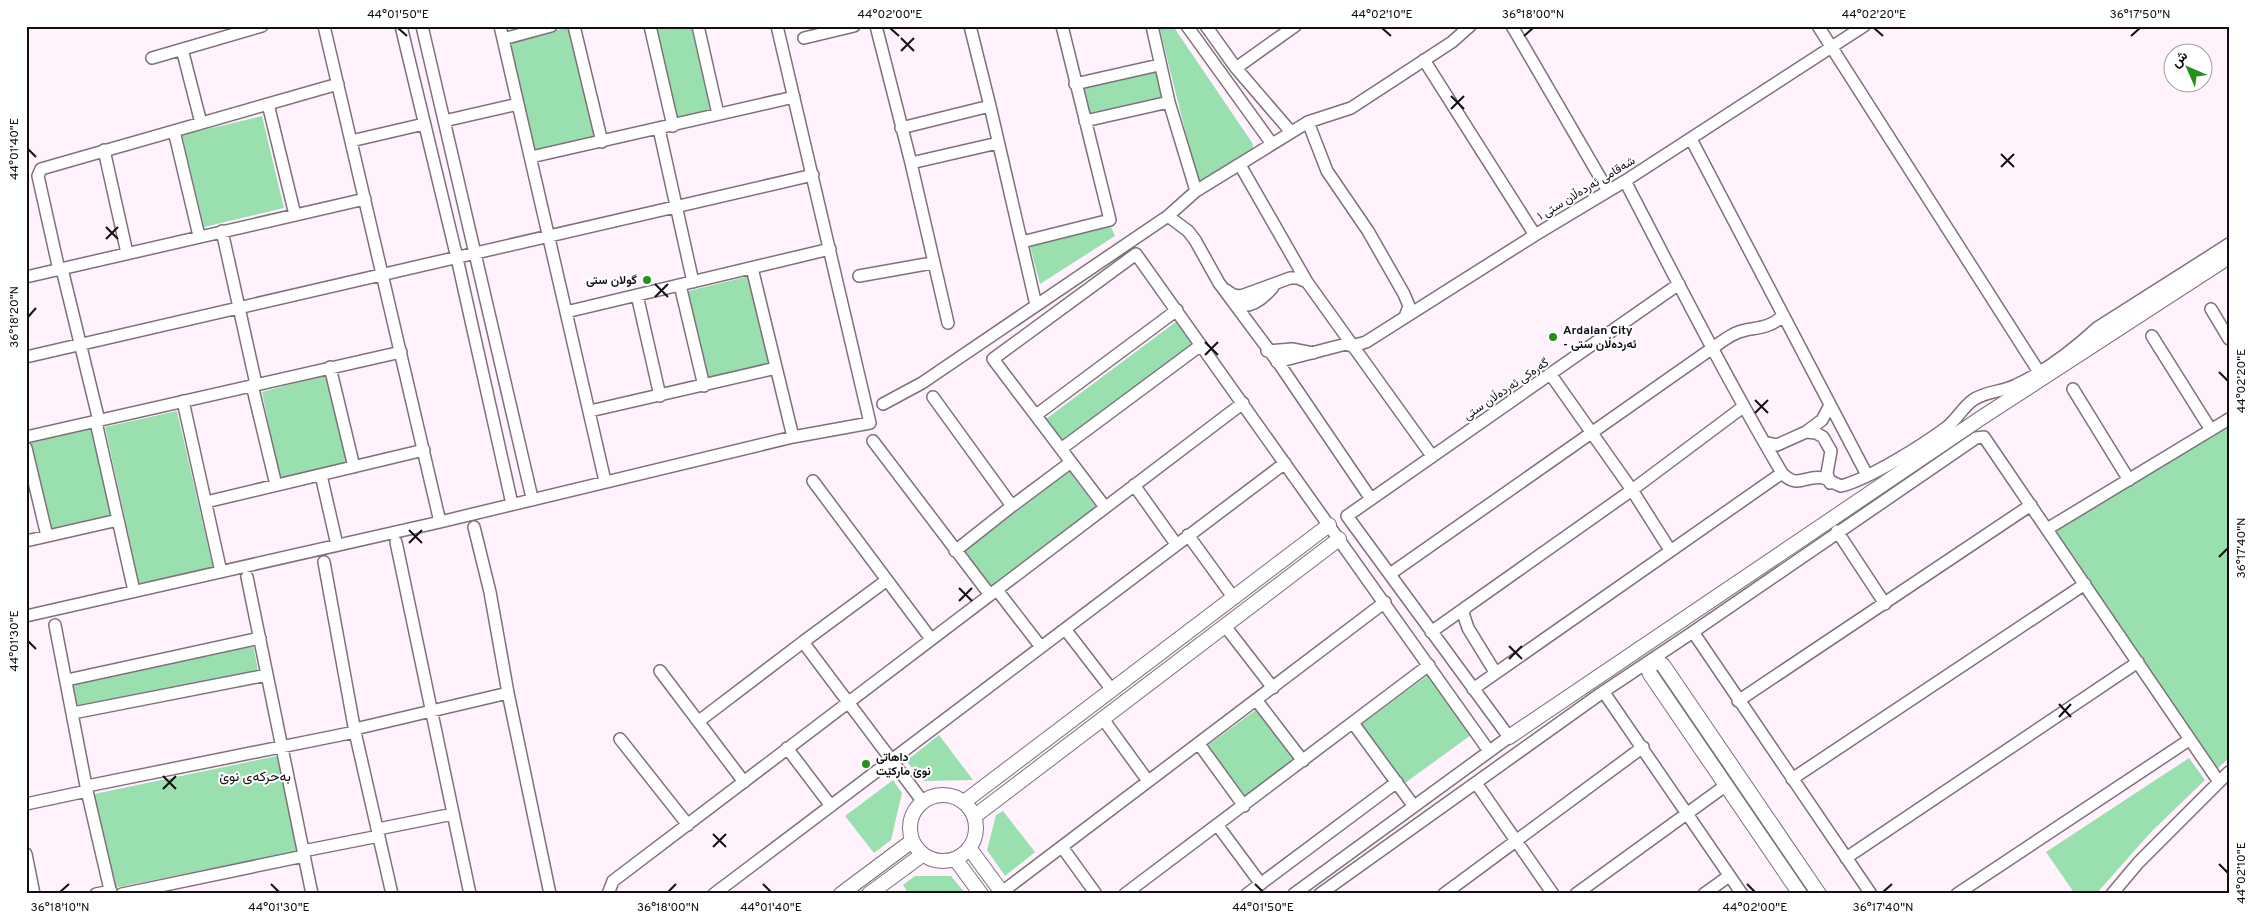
<svg xmlns="http://www.w3.org/2000/svg" width="2255" height="920" font-family="Overpass,Vazirmatn,sans-serif">
<style>
.green{fill:#9adfae}
.lines{fill:none;stroke-linecap:round;stroke-linejoin:round}
.minor-casing{stroke:#7e707d;stroke-width:14}
.tertiary-casing{stroke:#7e707d;stroke-width:16}
.minor{stroke:#fff;stroke-width:11}
.tertiary{stroke:#fff;stroke-width:14}
.ticks{fill:none;stroke:#130e13;stroke-width:2}
.poi-dot{fill:#22921b;stroke:#fff;stroke-width:2}
.labels{text-anchor:middle;stroke-width:4;stroke-linejoin:round;paint-order:stroke}
.street-label{font-size:12px;fill:#130e13;stroke:#fff}
.poi-label{font-size:12px;font-weight:bold;fill:#130e13;stroke:#fff;text-anchor:start}
.neighbourhood-label{font-size:14px;fill:#130e13;stroke:#fff}
.neatline{fill:none;stroke:#130e13;stroke-width:2}
.ticks-label{font-size:12px;text-anchor:middle;fill:#130e13}
</style>
<rect width="100%" height="100%" fill="#fff2fd"/>
<path class="green" d="M655,26H691L711,112L677,120Z
M1159,26H1173L1253,144L1252,155L1200,190Z
M569,27L595,136L534,151L508,42Z
M1157,72L1162,97L1089,113L1083,88Z
M262,116L284,208L204,227L182,135Z
M1110,225L1115,236L1040,284L1030,246Z
M750,276L771,365L708,379L688,291Z
M1177,321L1194,344L1064,442L1046,419Z
M325,375L347,463L280,479L262,392Z
M177,411L213,568L139,583L105,427Z
M91,427L111,516L50,530L31,441Z
M2229,427V758L2217,769L2054,529Z
M1069,471L1096,507L991,587L964,552Z
M253,645L258,670L75,708L70,683Z
M1428,675L1471,735L1405,783L1362,724Z
M1257,709L1295,759L1246,797L1207,746Z
M939,735L973,780L924,781L906,761Z
M277,756L297,851L114,888L94,794Z
M2189,758L2205,780L2151,832L2096,894H2075L2046,852Z
M893,780L902,793L891,840L874,853L845,816Z
M1003,811L1035,852L1005,876L987,850L996,815Z
M915,876H951L966,894H909L903,885Z"/>
<g class="lines">
<g class="minor-casing">
<path id="minor" d="M324,26L440,522
M401,26L457,258L512,504
M422,26L532,498
M500,26L605,481
M574,26L602,142
M650,26L673,126
M698,26L718,114
M876,26L911,163L948,323
M970,26L990,106L1036,305
M1152,26L1169,102L1196,191
M1187,26L1272,144
M1206,26L1236,68L1291,132
M1512,26L1608,191
M1818,26L2039,372
M804,38L854,26
M503,39L551,26
M182,49L201,123
M152,58L262,26
M1424,60L1535,235
M1236,68L1295,26
M1075,84L1159,65
M268,104L295,215
M444,121L518,104
M1085,121L1169,102
M1308,122L1327,171L1368,231L1404,294L1409,306L1405,317
M901,128L990,106
M659,129L693,282
M174,131L199,236
M1691,139L1867,475
M351,141L424,124
M104,150L127,253
M531,157L794,97
M911,163L998,143
M1240,165L1307,282L1432,456
M1625,181C1676,279 1726,378 1782,473C1798,490 1806,474 1823,478C1828,479 1835,484 1841,486C1869,479 1923,445 1947,427C1957,419 1963,407 1973,400C1986,391 2003,392 2016,385C2046,371 2073,350 2097,328L2229,244
M222,231L256,384
M1022,242L1110,220L1062,26
M752,268L793,437
M62,269L99,421
M59,270L38,176L41,169L338,84
M859,276L932,263
M26,277L365,199
M680,285L704,386
M1226,290L1233,295L1241,296L1290,278H1298L1307,282
M637,295L660,396
M1236,305C1251,309 1263,299 1273,287
M2211,309L2229,339
M566,312L830,249
M2152,336L2211,430
M1267,351L1292,349L1313,353
M26,357L813,175
M1277,362L1346,344L1352,346L1366,342L1535,235L1625,181L1864,26
M330,367L354,467
M1551,375L1632,490L1670,550
M252,385L276,485
M2073,389L2129,480
M933,397L1012,506L1071,462
M183,401L221,572
M883,404L922,383L1168,216
M590,411L776,368
M1036,415L1177,310
M96,422L134,591
M1806,432L1822,420L1830,405
M26,437L401,352
M873,441L990,595
M1764,442L1777,445L1806,432L1816,433L1823,437L1831,451L1827,473L1830,483
M26,448L47,536
M1061,449L1201,345
M321,475L337,545
M813,481L931,639
M1134,485L1176,544
M1371,499L1280,365L1219,283L1195,240L1188,231L1168,216L1196,191L1308,122L1351,108L1452,42L1470,26
M206,502L424,450
M1105,507L993,359L1136,254L1489,751
M474,527L490,592L508,693L550,894
M2047,529L2229,419
M1837,531L1885,604
M1188,535L1233,597
M26,541L118,520
M396,542L470,894
M955,551L1012,506
M324,562L355,732L392,894
M1390,574L1714,347C1724,340 1734,332 1746,330C1762,327 1770,327 1783,316
M247,577L312,894
M887,580L803,642L923,802
M997,590L1041,647
M1466,607L1463,613L1468,628L1495,672
M26,616L440,522L793,437L870,423L777,26
M55,625L87,791L111,894
M1225,626L1273,688
M1065,629L1112,690
M1431,632L1632,490L1743,407
M1693,632L1976,438L1984,437L2219,782
M660,671L744,782
M67,680L260,638
M1473,689L1782,473
M1600,694L1693,632L1871,894
M1257,701L1303,761
M1738,701L2031,505
M73,713L267,675
M1103,719L1148,781
M699,721L803,642
M1353,723L1413,805
M355,729L508,693
M620,739L688,825
M1199,744L1244,806
M787,748L831,806
M1792,779L2085,584
M1476,783L1553,894
M87,786L355,732
M26,804L87,791
M1218,826L1261,884
M378,829L453,814
M1062,847L1096,894
M303,851L379,836
M26,854L34,894
M1846,858L2138,662
M1002,892L1385,602
M96,894L111,891
M122,894L304,856
M608,894L613,881L1243,403
M714,894L1285,463
M1125,894L1429,665
M1247,894L1397,782
M1294,894L1509,737L1347,516L1679,284
M1320,894L1600,694H1605L1742,894
M1444,894L1643,747
M1576,894L1725,786
M1704,894L1729,876
M1957,894L2189,740
M2112,894L2138,863L2229,772"/>
</g>
<g class="tertiary-casing">
<path id="tertiary" d="M1509,737L1981,418L2229,257
M910 828a33 33 0 1 1 66 0a33 33 0 1 1-66 0Z
M964,802L1329,525
M975,816L1339,539
M970,849L1003,894
M956,860L981,894
M841,894L912,841
M869,894L922,855
M1800,894L1650,674L1648,668L1652,664L1659,662L1663,665L1819,894"/>
</g>
<use href="#minor" class="minor"/>
<use href="#tertiary" class="tertiary"/>
</g>
<path class="ticks" d="M398,28L407,36M890,28L899,36M1382,28L1391,36M1874,28L1883,36M1524,36L1533,28M2131,36L2140,28M901,38L914,51M901,51L914,38M1451,96L1464,109M1451,109L1464,96M28,149L36,157M2001,154L2014,167M2001,167L2014,154M106,227L118,239M106,239L118,227M655,284L668,297M655,297L668,284M28,317L36,308M1205,342L1218,355M1205,355L1218,342M2219,372L2228,381M1755,400L1768,413M1755,413L1768,400M409,530L422,543M409,543L422,530M2219,557L2228,548M959,588L972,601M959,601L972,588M28,641L36,649M1509,646L1522,659M1509,659L1522,646M2059,704L2071,717M2059,717L2071,704M163,776L176,789M163,789L176,776M713,834L726,847M713,847L726,834M2219,864L2228,873M271,884L279,892M763,884L771,892M1255,884L1263,892M1747,884L1755,892M60,892L69,884M668,892L676,884M1883,892L1892,884"/>
<g class="poi-dot">
<circle cx="647" cy="280" r="5"/>
<circle cx="1553" cy="337" r="5"/>
<circle cx="866" cy="764" r="5"/>
</g>
<g class="labels">
<g class="street-label">
<text transform="translate(1586 188) rotate(-31)" y="4">شەقامی ئەردەڵان ستی ١</text>
<text transform="translate(1506 389) rotate(-34)" y="4">گەرەکی ئەردەڵان ستی</text>
</g>
<g class="poi-label">
<text x="637" y="284" text-anchor="end">گولان ستی</text>
<text x="1563" y="334">Ardalan City<tspan x="1563" dy="14">- ئەردەڵان ستی</tspan></text>
<text x="876" y="761">داهاتی<tspan x="876" dy="14">نوێ مارکێت</tspan></text>
</g>
<g class="neighbourhood-label">
<text x="255" y="781">بەحرکەی نوێ</text>
</g>
</g>
<rect width="2255" height="920" fill="none" stroke="#ffffff" stroke-width="55"/>
<g transform="translate(2188 68) rotate(315)"><circle r="24" fill="#ffffff" stroke="#a19fa1"/>
<path d="M0-4L9 19L0 12L-9 19Z" fill="#22921b"/>
<text y="-8" font-size="14" font-weight="bold" text-anchor="middle" fill="#130e13">ش</text>
</g>
<rect x="28" y="28" width="2200" height="864" class="neatline"/>
<g class="ticks-label">
<text x="398" y="18">44°01'50"E</text>
<text x="890" y="18">44°02'00"E</text>
<text x="1382" y="18">44°02'10"E</text>
<text x="1533" y="18">36°18'00"N</text>
<text x="1874" y="18">44°02'20"E</text>
<text x="2140" y="18">36°17'50"N</text>
<text transform="translate(14 149) rotate(-90)" y="4">44°01'40"E</text>
<text transform="translate(14 317) rotate(-90)" y="4">36°18'20"N</text>
<text transform="translate(2241 381) rotate(-90)" y="4">44°02'20"E</text>
<text transform="translate(2241 548) rotate(-90)" y="4">36°17'40"N</text>
<text transform="translate(14 641) rotate(-90)" y="4">44°01'30"E</text>
<text transform="translate(2241 873) rotate(-90)" y="4">44°02'10"E</text>
<text x="60" y="911">36°18'10"N</text>
<text x="279" y="911">44°01'30"E</text>
<text x="668" y="911">36°18'00"N</text>
<text x="771" y="911">44°01'40"E</text>
<text x="1263" y="911">44°01'50"E</text>
<text x="1755" y="911">44°02'00"E</text>
<text x="1883" y="911">36°17'40"N</text>
</g>
</svg>
